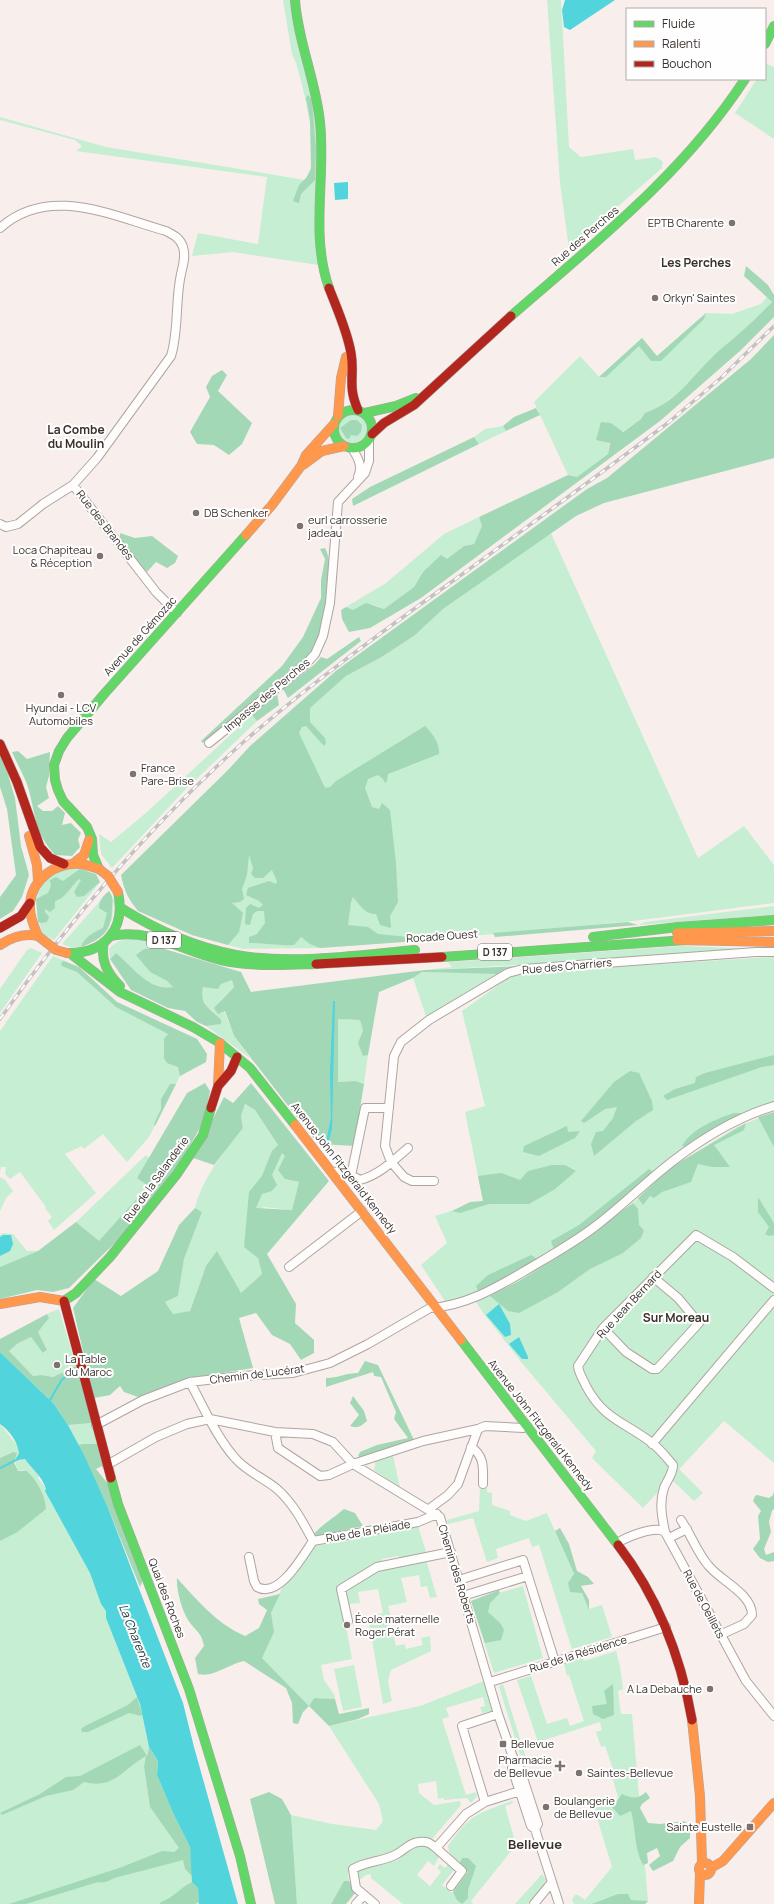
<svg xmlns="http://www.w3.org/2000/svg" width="774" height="1904" font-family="Manrope,sans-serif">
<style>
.green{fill:#c5eed2}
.forest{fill:#a3d8b7;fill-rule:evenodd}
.water{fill:#51d4dc}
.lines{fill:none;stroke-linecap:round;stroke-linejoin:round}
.stream{stroke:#51d4dc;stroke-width:2}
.street-casing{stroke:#aea5a2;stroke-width:10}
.fast-casing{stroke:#aea5a2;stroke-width:10}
.slow-casing{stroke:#aea5a2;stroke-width:10}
.jam-casing{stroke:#aea5a2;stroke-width:10}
.street{stroke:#fefdfc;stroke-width:8}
.fast{stroke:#63d668;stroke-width:9}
.slow{stroke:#ff974d;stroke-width:9}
.jam{stroke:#b3261e;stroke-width:9}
.rail-casing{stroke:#c4c2c1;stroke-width:3.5}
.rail{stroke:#fefefe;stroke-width:2;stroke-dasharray:6;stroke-linecap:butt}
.slow-bridge-casing{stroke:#aea5a2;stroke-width:10;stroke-linecap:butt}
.slow-bridge{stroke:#ff974d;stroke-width:9}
.poi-dot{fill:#7c736f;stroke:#fefefe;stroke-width:1.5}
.labels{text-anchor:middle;stroke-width:4;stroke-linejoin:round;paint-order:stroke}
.shield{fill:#fefefe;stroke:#756e6a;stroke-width:1}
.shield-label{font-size:10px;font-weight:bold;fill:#3a302b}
.poi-label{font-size:11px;fill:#3a302b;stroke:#fefefe;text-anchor:start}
.street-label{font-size:11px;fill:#3a302b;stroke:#fefefe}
.neighbourhood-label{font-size:12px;font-weight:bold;fill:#3a302b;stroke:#fefefe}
.water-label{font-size:12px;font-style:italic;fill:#1a3436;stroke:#fefefe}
.quarter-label{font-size:13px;font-weight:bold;fill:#3a302b;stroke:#fefefe}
</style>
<rect width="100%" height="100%" fill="#f8efec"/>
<path class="green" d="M283,0H291L313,100L317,130L315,232L318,265L233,252L192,256L198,233L258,244L267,177L76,151L82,146L75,140L0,120V117L106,147L305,180C323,160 303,87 296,63L292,54Z
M547,0H561L569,147L581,157L633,149L635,160L656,157L663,162L662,168L569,249L560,183Z
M767,64L774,67V139L735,113L757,79H765V67Z
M767,297L772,302L732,341L721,349L687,386L658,408L645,413L641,419L622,432L611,423L608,454L577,477L568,475L534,402L580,356L599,377L642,338L657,356L706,313L732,314L761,304Z
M339 428a15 15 0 1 1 30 0a15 15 0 1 1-30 0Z
M503,426L506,431L479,444L474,437L485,429Z
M479,517L482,526L474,544L464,546L447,559L423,572L414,587L384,609L374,605L353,611L346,607L386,583L444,534Z
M551,533L698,858L744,826L774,865V903L633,921L417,941L320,948L243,949L192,935L198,805L346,676L380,658L414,636L443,609Z
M252,715L257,721L184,791L112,868L101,854L99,834L111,842L147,812Z
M80,869L100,882L54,940L43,934C33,908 32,884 61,870C66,868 74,869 80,869Z
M109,891L114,901L112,920C97,935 86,956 62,944Z
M774,906V915L638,925L645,922Z
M132,938L145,941L158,947L144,949L137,955L150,972L167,981L174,987C148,991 133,968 116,953L110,959L109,949C115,941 123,940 132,938Z
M681,946L761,949C649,954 537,965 425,970L452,967L448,962Z
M31,948L42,953L0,1013V989L27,950Z
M53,956L79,967L117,1002L197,1039L207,1054L206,1062L180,1076L149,1137L127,1162L103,1134L84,1149L82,1146L65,1154L96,1193L54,1230L48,1221L52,1217L45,1208L46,1207L20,1172L10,1179L5,1174L6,1167H1L0,1173V1031Z
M774,957V1104L698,1142L602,1219L503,1282L447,1304L421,1265L447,1243L435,1216L483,1201L465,1112L485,1106L462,1011L510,977L531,972Z
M422,972L496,974L498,977L427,1019L413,978Z
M232,979L234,987L220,1001L234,1036L250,1058L206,1026L220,1024L216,1014L206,1006L201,996L203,986L221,984Z
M338,1019L360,1020L363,1031V1056L368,1055L364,1084L356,1081L338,1082Z
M245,1104L255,1110L285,1156V1179L299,1182L292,1210L263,1207L258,1258L262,1274L241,1294L231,1277L206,1266L190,1311L173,1314L165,1302L178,1296L184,1259L202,1212L195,1208C203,1177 223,1153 243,1128L241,1116Z
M774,1112V1463L724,1421L643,1508L592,1458L596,1451L522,1363L484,1314L476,1302L519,1281L595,1232L634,1202L670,1168L737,1127Z
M146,1155L150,1159L137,1178L148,1186L99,1242L76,1222Z
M0,1177L5,1180L13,1191L6,1198L0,1211Z
M3,1233L13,1234L27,1251H38L0,1267V1235Z
M59,1309L76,1366L53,1377L41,1375L33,1376L9,1351L17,1344L31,1337L44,1353L47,1350L38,1332L49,1318L47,1314Z
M92,1423L97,1444L78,1445L68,1425Z
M0,1424L18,1446L19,1454L16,1458L18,1460L25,1459L39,1475L38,1478L46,1489L51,1502L90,1573L101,1604L106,1611V1618L140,1704L149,1747L144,1767L150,1807L183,1853L185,1869L193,1877L198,1888L199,1904H0V1541L16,1533L22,1470L18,1471L12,1452L0,1458Z
M393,1456L400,1487L374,1470L376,1459Z
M679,1469L703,1493L694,1501L671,1479Z
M480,1486L487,1488V1492L492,1493V1505L510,1511V1515L526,1521L547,1513L589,1609L602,1605L612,1637L572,1649L539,1545L532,1547L529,1538L496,1549L498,1558L487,1562L473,1518L448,1524L447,1520L479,1511Z
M418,1526L427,1555L400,1559L398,1556L382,1559V1563L339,1589L352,1659L321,1665L324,1680L335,1696V1699L314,1698L309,1706L254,1650L281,1590L315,1546Z
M426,1560L437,1597L430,1598L427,1586L421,1587L419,1575L401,1578L407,1602L388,1606L391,1618L387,1619L391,1637H394L396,1646L405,1644L406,1649L423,1645L421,1638L430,1636L431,1651L391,1670L388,1681L392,1701L383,1704L368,1617L383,1613L378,1589L358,1592L360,1603L349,1604L346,1593L349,1588L379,1570Z
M523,1586L543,1658L494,1673L471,1601Z
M616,1651L620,1666L623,1689L618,1691L621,1714H632L648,1901L627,1904H574L572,1900L575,1895H578L585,1900L612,1867L594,1808L619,1800L611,1774L614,1772L605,1746L601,1747L596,1732L602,1730L600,1722L538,1742L517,1680L531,1676L547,1724L567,1718L570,1726L584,1721L569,1675L567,1676L564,1664L583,1658L584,1661Z
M354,1665L362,1707L343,1711L334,1669Z
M484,1681L492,1707V1711L482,1713L480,1707L485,1706L483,1697L446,1708L449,1717L442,1719L466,1795L476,1792L477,1796L471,1803L467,1798L444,1800V1798L438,1799L436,1781L418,1784L419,1793L434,1805L460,1801L461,1805L432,1839L437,1843L423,1837L415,1838L398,1851L353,1864L348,1874L349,1881H344L331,1904H297L291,1815L332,1824L376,1830L383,1821L379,1804L329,1726L420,1706Z
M503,1684L526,1758L520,1754L500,1690L499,1686Z
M512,1801L513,1803L505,1806L516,1845L471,1901L473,1904H403L371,1878V1874L366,1875L358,1881L355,1879L358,1869L398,1860L418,1845H427L440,1855L434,1866L428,1861L417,1875L430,1886L441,1872L437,1868L440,1864L445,1868L448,1864L454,1870L442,1885L452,1893L468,1872L449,1852L448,1846C469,1815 478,1813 512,1801Z
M542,1874L546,1880L543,1887L528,1904H515Z"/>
<path class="forest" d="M308,95L312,100L316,150L315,180L301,194L299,203L293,201L299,185L306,178L311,169L310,120L306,98Z
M746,266L768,285L774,295V317L741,350L660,421L421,598L370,628L349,632L342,619L341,610L346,607L353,610L366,603L384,609L414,587L423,572L441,555L447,559L464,546L474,544L482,526L479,517L568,475L577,477L608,454L610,443L596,440L601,422L611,423L623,432L641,419L645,413C680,401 695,371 722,348C740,334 756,318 772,302L744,276Z
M706,313L704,319L661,361H651L639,346L606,377H599L642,338L657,356Z
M774,335V458L604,503L576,516L443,609L414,636L380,658L346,676L310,708V722L325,738L326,743L324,746L306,726L302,727L299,733L325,788L330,787L336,781L425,726C432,733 440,743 439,754L388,774L387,781L385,783L383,779L378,775L368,779L365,788L372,807L379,809L382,803L390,810L396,863L398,902L390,916L391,928L380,925L376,914C365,915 359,904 353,897L351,902L348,925L368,927L378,934L418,938L417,941L320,948L310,944L301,937L294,945C278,946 264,943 249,943V937L257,934L265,923L264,911H257L253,914L250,925L245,924L246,908L250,904L259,908L263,905L259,901L246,895L248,888L269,881L276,884L277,881L272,870L263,878H255L251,874L253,868L249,855L247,875L242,889L244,899L240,902L232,903L243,913L239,932L228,945L192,935L138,911C128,899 124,890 121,875L228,770L250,746L337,670L587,489L607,478L751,359Z
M222,370L227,375L218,391L252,423L242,444L229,455L214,445L197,444L190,432L210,397L206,387L212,376Z
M536,408L540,415L506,431L503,426L514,417Z
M351,420H357L362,425L361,432L357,436L351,435L349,439L346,438L340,428Z
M474,437L479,444L353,506L352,499L370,487Z
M120,533L135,538L152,536L178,556L175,563L167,568L156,562L147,572L120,542Z
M325,548C332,561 328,570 327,584C324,619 326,635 303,664L203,743L201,741L282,666L303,637L321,598V580L325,559L320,549Z
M359,637L361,641L288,698L283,689L315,664L321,657L327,659Z
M277,693L279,705L257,721L252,715L260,704Z
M18,751L27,759L50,752L49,776L46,787L49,798L37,806L43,811H52L58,806L65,813L62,825L71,823L81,833L78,839L80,847L72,856L55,855C34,832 36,815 28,787C24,775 17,764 12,752Z
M0,755L4,761L15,798L21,846L29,875L22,897L13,911L0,919V897L16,875L7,809L0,787Z
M80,869L96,874L100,882L84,896L77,897L74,892L81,880L79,879C70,887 66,898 55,901V908L50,912L45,909V912L49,917L47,922L42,923L38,922L36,899L48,893L51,886L50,880L56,877L63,881Z
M109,891C114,898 112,901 112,908C112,932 102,939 81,947C84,937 94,932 103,928L107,913L99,908C99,900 103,896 109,891Z
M628,922L638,925L495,937L493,933Z
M158,947L241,972L251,992L425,970L519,966L498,977L496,974L422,972L413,978L379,992L368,1055L363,1056L358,1043L363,1031L360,1020L338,1019V1082L356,1081L364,1084L354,1146L320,1144L313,1138L234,1036L225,1011L218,1014L214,1008L234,987L232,980L221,984L218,989L203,987C199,1006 210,1007 221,1020V1024L206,1026L197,1022L185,1011L168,1008L131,990L110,959L116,953C133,967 148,991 173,987L167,981L150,972L136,955L144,949Z
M64,961L79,967L117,1002L197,1039L207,1054L206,1062L180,1076L178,1067L167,1063L164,1058V1039L168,1034L116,1007L77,972L62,966L61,963Z
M774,1055V1065L762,1067L667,1100L663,1096L675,1089L695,1083L696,1077L705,1073Z
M630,1071L639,1073L652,1101L653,1110L636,1121L594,1156L591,1144L596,1132L603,1131L613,1118L617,1107L605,1109L584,1123L581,1121L614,1082Z
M205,1083L210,1091L204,1121L182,1159L127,1231L69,1288L53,1292L37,1290L0,1299V1267L38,1251L76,1222L99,1241L148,1186L137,1178L187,1093Z
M251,1083L329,1181L267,1254L296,1304L295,1323L314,1340V1353L301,1360L290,1344L272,1335L256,1313L239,1318L253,1368L186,1379L141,1398L124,1392L120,1386L110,1395L94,1398L73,1308L94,1279L121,1296L158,1271L179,1225L195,1208L202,1212L184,1259L178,1296L165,1302L173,1314L190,1311L206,1266L217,1251L241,1293L262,1274L258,1258L244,1247L249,1192L262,1176L272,1151L278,1145L255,1110L245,1104L241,1116L243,1128L214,1165L193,1158L224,1097L233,1103ZM282,1153L285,1156L278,1170L285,1179L299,1182L292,1210L256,1208L262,1194L272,1191L277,1185L272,1175Z
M170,1084H176L155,1126L154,1124L161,1109V1099Z
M774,1112V1147L758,1117Z
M734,1113H742L743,1115L690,1147L682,1146C691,1129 716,1119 734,1113Z
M746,1123L744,1130L714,1145L730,1167H712L698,1164L691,1182L662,1192L654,1198L650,1196L643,1205L638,1198L670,1168Z
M567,1126L568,1132L580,1131L575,1138L539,1156L523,1152L524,1146Z
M552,1165H565L576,1171L555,1189L529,1204H489L460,1213L452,1211L470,1202L483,1201L478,1176L501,1173L520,1180L528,1171Z
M649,1169L653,1172L602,1219L558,1250L553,1247L551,1241L579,1225Z
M758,1197L774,1223V1235L769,1236L765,1234L769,1227L758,1212Z
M633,1203L638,1209L639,1225L644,1230L641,1238L623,1253L590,1269L558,1292L519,1313L508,1311L490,1296L519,1281L558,1257Z
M531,1255L537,1259V1262L479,1294L476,1286L488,1275Z
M47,1314L49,1318L38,1332L47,1350L43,1353L31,1337L17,1344L9,1351L33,1376L41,1375L53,1377L76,1366L92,1423L68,1425L54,1404L0,1352V1339Z
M365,1361L378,1365L415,1442L362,1459L358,1456L360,1452L377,1445L408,1438L394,1419L396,1412L381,1377L374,1376L373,1372L326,1387V1378C338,1378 346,1373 358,1373Z
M353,1396L364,1411L367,1421C361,1426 358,1429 350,1426L359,1415L350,1403Z
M83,1444H97L104,1465L96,1469L109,1485L143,1580L140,1587L108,1508L78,1445Z
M13,1452L17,1453L14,1462L18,1471H27C37,1481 45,1494 46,1509L16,1533L0,1541V1458Z
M774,1491V1509L772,1511L769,1522L771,1532L764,1549L766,1555L774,1552V1561L768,1562L760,1558L753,1549L760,1539L758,1516L761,1511L753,1501L755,1496L757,1495L769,1498L773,1495Z
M344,1509L355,1513L363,1526L317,1536L314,1534C319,1527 336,1516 344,1509Z
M560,1528L569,1544L577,1571L588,1577L594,1584L581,1586L589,1600V1610L582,1593L570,1592L568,1583L574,1574L555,1531Z
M177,1578C197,1600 217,1624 245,1636L259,1628L267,1610L259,1604L258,1599L280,1594L271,1613L274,1632L262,1658L309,1706L314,1698L335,1699L339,1714L369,1708V1714L358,1719L329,1726L309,1706L303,1712L298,1724L293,1723L292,1703L286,1688L244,1661C229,1664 213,1678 198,1674L195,1658L204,1646C201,1631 196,1632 188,1620C182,1610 176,1590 177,1578Z
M499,1590L500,1593L490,1603L488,1612L501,1624L504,1630L501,1640L485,1643L471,1601Z
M613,1684L614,1715L603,1719L593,1714L592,1706L607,1704L604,1691Z
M137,1697L142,1714L141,1716L129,1713L88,1732H82L81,1729L85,1726L128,1705Z
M140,1745L147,1756L149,1747L158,1761L157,1775L173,1813L190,1847L193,1877L185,1869L183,1860C162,1866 140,1871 118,1877C110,1879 107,1884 98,1882L26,1904H9L122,1867L162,1851L174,1852L179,1848L150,1807L144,1767L146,1756C124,1768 114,1790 84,1782L73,1790L46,1796L2,1815L0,1813L40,1794L66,1777L80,1776Z
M269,1792L282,1799L291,1815L297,1904H275L250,1799Z
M646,1792L650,1798L642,1804L640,1808L648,1823L660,1824L684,1821L690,1825V1838L680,1847L673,1861L653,1871L649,1865L660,1856L657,1848L647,1853L648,1863L643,1865C634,1849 636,1829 631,1811L620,1816L612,1807L622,1794C632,1799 638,1799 646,1792Z
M462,1858H468L476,1866L468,1890V1898L462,1904L457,1900L453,1892L468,1872L460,1863Z
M344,1881H349L356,1892L346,1904H331Z
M192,1882L198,1888L199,1902L195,1904H160L161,1902C173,1898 180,1888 192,1882Z
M618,1894H628L631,1900L648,1901L645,1904H592Z"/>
<path class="water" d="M565,0H615L570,30L564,27L562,10Z
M348,182V199L335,200L334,183Z
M333,1001H335V1003L332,1129L326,1153L325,1148L331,1117L330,1072Z
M3,1235H11L13,1244L10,1251L0,1256V1237Z
M499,1304L510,1324L511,1335L505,1337L486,1315Z
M519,1337L528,1357V1359H522L509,1344Z
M0,1352L54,1404L68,1425L85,1457L108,1508L183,1703L194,1747L238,1904H199L198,1888L192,1882L190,1847L173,1813L157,1775L158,1761L149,1747L140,1704L106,1618V1611L101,1604L90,1573L51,1502L45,1491L46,1489C42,1476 33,1470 25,1459L18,1460L16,1458L19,1454C18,1442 10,1431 0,1424Z"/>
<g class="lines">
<path class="stream" d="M50,1400L61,1381L69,1373
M0,1468L18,1459"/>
<g class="street-casing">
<path id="street" d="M0,228C49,184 112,216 166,231C174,235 180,238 183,247C186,256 183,265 181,274C175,301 179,330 171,356L97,458L73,485L43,504L18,524L6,527L0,524
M352,448C358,458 363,466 358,477
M73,485L156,592L177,613
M209,743L305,665L315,654L323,636L330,603L338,502L365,473L369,461V440
M332,1172L343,1171L360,1180C379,1175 393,1161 408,1148
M351,1176L365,1108H389
M434,1181H412L404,1177L391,1162L385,1146L394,1056L401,1042L429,1020L508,973L523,969L756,952H774
M289,1267L362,1211
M603,1328L626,1352L652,1369H657L699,1323L678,1298L653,1277
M190,1382C203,1406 217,1438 235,1458C247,1472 264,1478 277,1489C293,1503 303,1522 313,1541
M96,1425L143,1400L190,1382L241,1376L293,1373L330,1363L368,1344L430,1308C464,1306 494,1289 523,1272C548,1257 574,1243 597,1225C623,1205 647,1181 673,1161C703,1138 738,1117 774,1106
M275,1432L278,1448L320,1476L329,1475L353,1464L440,1517L498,1714L515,1763L519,1766L538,1824L535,1829
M652,1444L774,1300
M471,1447C485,1456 483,1469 483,1484
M107,1465L156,1437L187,1424L210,1419L275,1432L313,1434L333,1442L353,1464L423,1441L478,1429L485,1426L523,1428L527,1426
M429,1509L448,1495L458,1484L478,1429
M681,1520C690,1533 698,1554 708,1565C719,1580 752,1593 752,1615L744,1624L720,1635
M665,1532C662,1517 659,1503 664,1488C667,1480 673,1474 673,1465C667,1458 660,1449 652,1443C625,1422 604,1420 586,1386C583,1379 579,1374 578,1366L603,1328L696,1235L733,1257L774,1288
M669,1538L687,1529
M617,1543C627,1537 655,1525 665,1532L746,1681L774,1716
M249,1557L254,1581L257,1587C279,1599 302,1557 313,1541L418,1522L437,1514
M459,1580L523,1560L555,1662
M463,1596L528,1576
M348,1621L341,1589L377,1567L451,1552
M490,1682L666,1627
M515,1763L512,1768L531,1826L535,1829L559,1904
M485,1802L462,1726L498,1714
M451,1886L462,1871L436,1848L466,1814L485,1802L520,1791
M356,1904L364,1895
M375,1904L356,1888L353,1869C366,1861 383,1862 397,1854C404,1850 411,1842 419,1842C427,1841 430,1843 436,1848
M534,1904L552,1882"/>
</g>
<g class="fast-casing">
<path id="fast" d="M295,0C298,42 316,81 320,122C326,178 310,234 329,288
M765,44L774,26
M511,316C595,243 684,173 745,79
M334 429a19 19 0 1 1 38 0a19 19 0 1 1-38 0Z
M365,413L396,406L416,398
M99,869L93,855L92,839L87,827L63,801L58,790L55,780L54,765L59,751L67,738L105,693L246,535
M121,908C156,930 195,947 236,955C294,965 357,955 415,950
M110,936C153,928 181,951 221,960C253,967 284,965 316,964
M593,937L678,927L774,920
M104,942C100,960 107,973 120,986
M67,953C105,954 126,929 118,892
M71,954L120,992L193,1027L220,1043L250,1068L295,1125
M442,957L686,940
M64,1301L76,1293L110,1257L177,1174L203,1135L211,1108
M461,1340L618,1545
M111,1478L118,1504L189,1689L240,1856L251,1904"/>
</g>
<g class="slow-casing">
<path id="slow" d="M338,416L341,378L346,357
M303,465L322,451L344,446
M246,535L272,505L301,466L306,455L334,424
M29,836L37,865L38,881
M74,863L84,855L89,840
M677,933L774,931
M38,936C34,926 29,915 30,903C33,878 56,862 81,864C87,865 93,867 99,869
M677,940L774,942
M0,945C12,937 24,933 38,936
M218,1086L220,1043
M295,1125L461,1340
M0,1304L40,1297L64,1301
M692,1720L700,1796L702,1863
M699 1869a6 6 0 1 1 12 0a6 6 0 1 1-12 0Z
M711,1868L723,1861L774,1803
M699,1904L700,1873"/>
</g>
<g class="jam-casing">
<path id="jam" d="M329,288C337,309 347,330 351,353C355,376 347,385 358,410
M372,434L384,423L414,405L511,316
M0,744L17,782L40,847L50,858L64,864
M0,928L21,916L30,903
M316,964L442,957
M211,1108L218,1086L231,1071L237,1057
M64,1301L111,1478
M618,1545C657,1596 681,1657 692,1720"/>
</g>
<use href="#street" class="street"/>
<use href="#fast" class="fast"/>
<use href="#slow" class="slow"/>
<use href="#jam" class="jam"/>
<g class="rail-casing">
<path id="rail" d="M0,1019C72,917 154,821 248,738C315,680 386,629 457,578C528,526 599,475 669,422L722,377L774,326"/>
</g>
<use href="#rail" class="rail"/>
<g class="slow-bridge-casing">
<path id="slow-bridge" d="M99,869L108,876L118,892
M38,936L56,950L67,953"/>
</g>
<use href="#slow-bridge" class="slow-bridge"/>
</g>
<g class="poi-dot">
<circle cx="732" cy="223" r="4"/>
<circle cx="655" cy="298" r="4"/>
<circle cx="196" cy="513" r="4"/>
<circle cx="300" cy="526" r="4"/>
<circle cx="100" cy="556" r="4"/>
<circle cx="61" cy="695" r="4"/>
<circle cx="133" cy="774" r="4"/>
<circle cx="57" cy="1365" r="4"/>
<circle cx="347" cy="1625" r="4"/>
<circle cx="710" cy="1689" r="4"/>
<rect x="499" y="1740" width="8" height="8" rx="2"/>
<path d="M558 1760h4v4h4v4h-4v4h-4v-4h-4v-4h4z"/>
<circle cx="579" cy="1773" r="4"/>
<circle cx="546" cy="1807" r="4"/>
<rect x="746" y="1823" width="8" height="8" rx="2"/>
</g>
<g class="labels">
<g class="shield">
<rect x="147" y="932" width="34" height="16" rx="3"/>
<rect x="478" y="944" width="34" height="16" rx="3"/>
</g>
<g class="shield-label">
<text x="164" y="944">D 137</text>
<text x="495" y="956">D 137</text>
</g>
<g class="poi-label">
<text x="724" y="227" text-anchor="end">EPTB Charente</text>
<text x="663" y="302">Orkyn' Saintes</text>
<text x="204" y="517">DB Schenker</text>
<text x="308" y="524">eurl carrosserie<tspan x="308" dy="13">jadeau</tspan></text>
<text x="92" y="554" text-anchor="end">Loca Chapiteau<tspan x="92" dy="13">&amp; Réception</tspan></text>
<text x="61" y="712" text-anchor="middle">Hyundai - LCV<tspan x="61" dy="13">Automobiles</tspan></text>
<text x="141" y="772">France<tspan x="141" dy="13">Pare-Brise</tspan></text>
<text x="65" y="1363">La Table<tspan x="65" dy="13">du Maroc</tspan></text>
<text x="355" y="1623">École maternelle<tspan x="355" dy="13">Roger Pérat</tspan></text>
<text x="702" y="1693" text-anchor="end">A La Debauche</text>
<text x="511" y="1748">Bellevue</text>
<text x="552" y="1764" text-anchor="end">Pharmacie<tspan x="552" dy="13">de Bellevue</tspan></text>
<text x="587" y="1777">Saintes-Bellevue</text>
<text x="554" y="1805">Boulangerie<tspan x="554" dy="13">de Bellevue</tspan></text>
<text x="742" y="1831" text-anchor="end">Sainte Eustelle</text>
</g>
<g class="street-label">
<text transform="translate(585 236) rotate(-41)" y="4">Rue des Perches</text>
<text transform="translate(105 525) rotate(52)" y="4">Rue des Brandes</text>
<text transform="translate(140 636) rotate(-48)" y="4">Avenue de Gémozac</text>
<text transform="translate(267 695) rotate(-40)" y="4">Impasse des Perches</text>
<text transform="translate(442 936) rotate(-4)" y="4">Rocade Ouest</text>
<text transform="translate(567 966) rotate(-5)" y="4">Rue des Charriers</text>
<text transform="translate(344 1168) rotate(52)" y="4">Avenue John Fitzgerald Kennedy</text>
<text transform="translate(156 1179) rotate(-54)" y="4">Rue de la Salanderie</text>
<text transform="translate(629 1304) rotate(-47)" y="4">Rue Jean Bernard</text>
<text transform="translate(257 1374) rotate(-7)" y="4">Chemin de Lucérat</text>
<text transform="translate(541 1425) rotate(52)" y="4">Avenue John Fitzgerald Kennedy</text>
<text transform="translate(368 1531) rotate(-10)" y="4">Rue de la Pléiade</text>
<text transform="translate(457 1574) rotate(73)" y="4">Chemin des Roberts</text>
<text transform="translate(167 1598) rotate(69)" y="4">Quai des Roches</text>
<text transform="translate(704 1604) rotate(62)" y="4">Rue de Oeillets</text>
<text transform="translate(578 1654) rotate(-17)" y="4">Rue de la Résidence</text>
</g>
<g class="neighbourhood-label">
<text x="696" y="267">Les Perches</text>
<text x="76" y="434">La Combe<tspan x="76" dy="14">du Moulin</tspan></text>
<text x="676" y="1322">Sur Moreau</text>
</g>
<g class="water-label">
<text transform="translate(135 1636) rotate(68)" y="4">La Charente</text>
</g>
<g class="quarter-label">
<text x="535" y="1849">Bellevue</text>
</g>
</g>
<rect x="626" y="8" width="140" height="72" fill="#fefefe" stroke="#b0acaa"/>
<rect x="634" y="21" width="20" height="6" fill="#63d668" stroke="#b0acaa"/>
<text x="662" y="28" font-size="12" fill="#3a302b">Fluide</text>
<rect x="634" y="41" width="20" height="6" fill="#ff974d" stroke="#b0acaa"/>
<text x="662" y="48" font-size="12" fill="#3a302b">Ralenti</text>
<rect x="634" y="61" width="20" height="6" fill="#b3261e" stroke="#b0acaa"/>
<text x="662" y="68" font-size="12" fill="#3a302b">Bouchon</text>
</svg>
